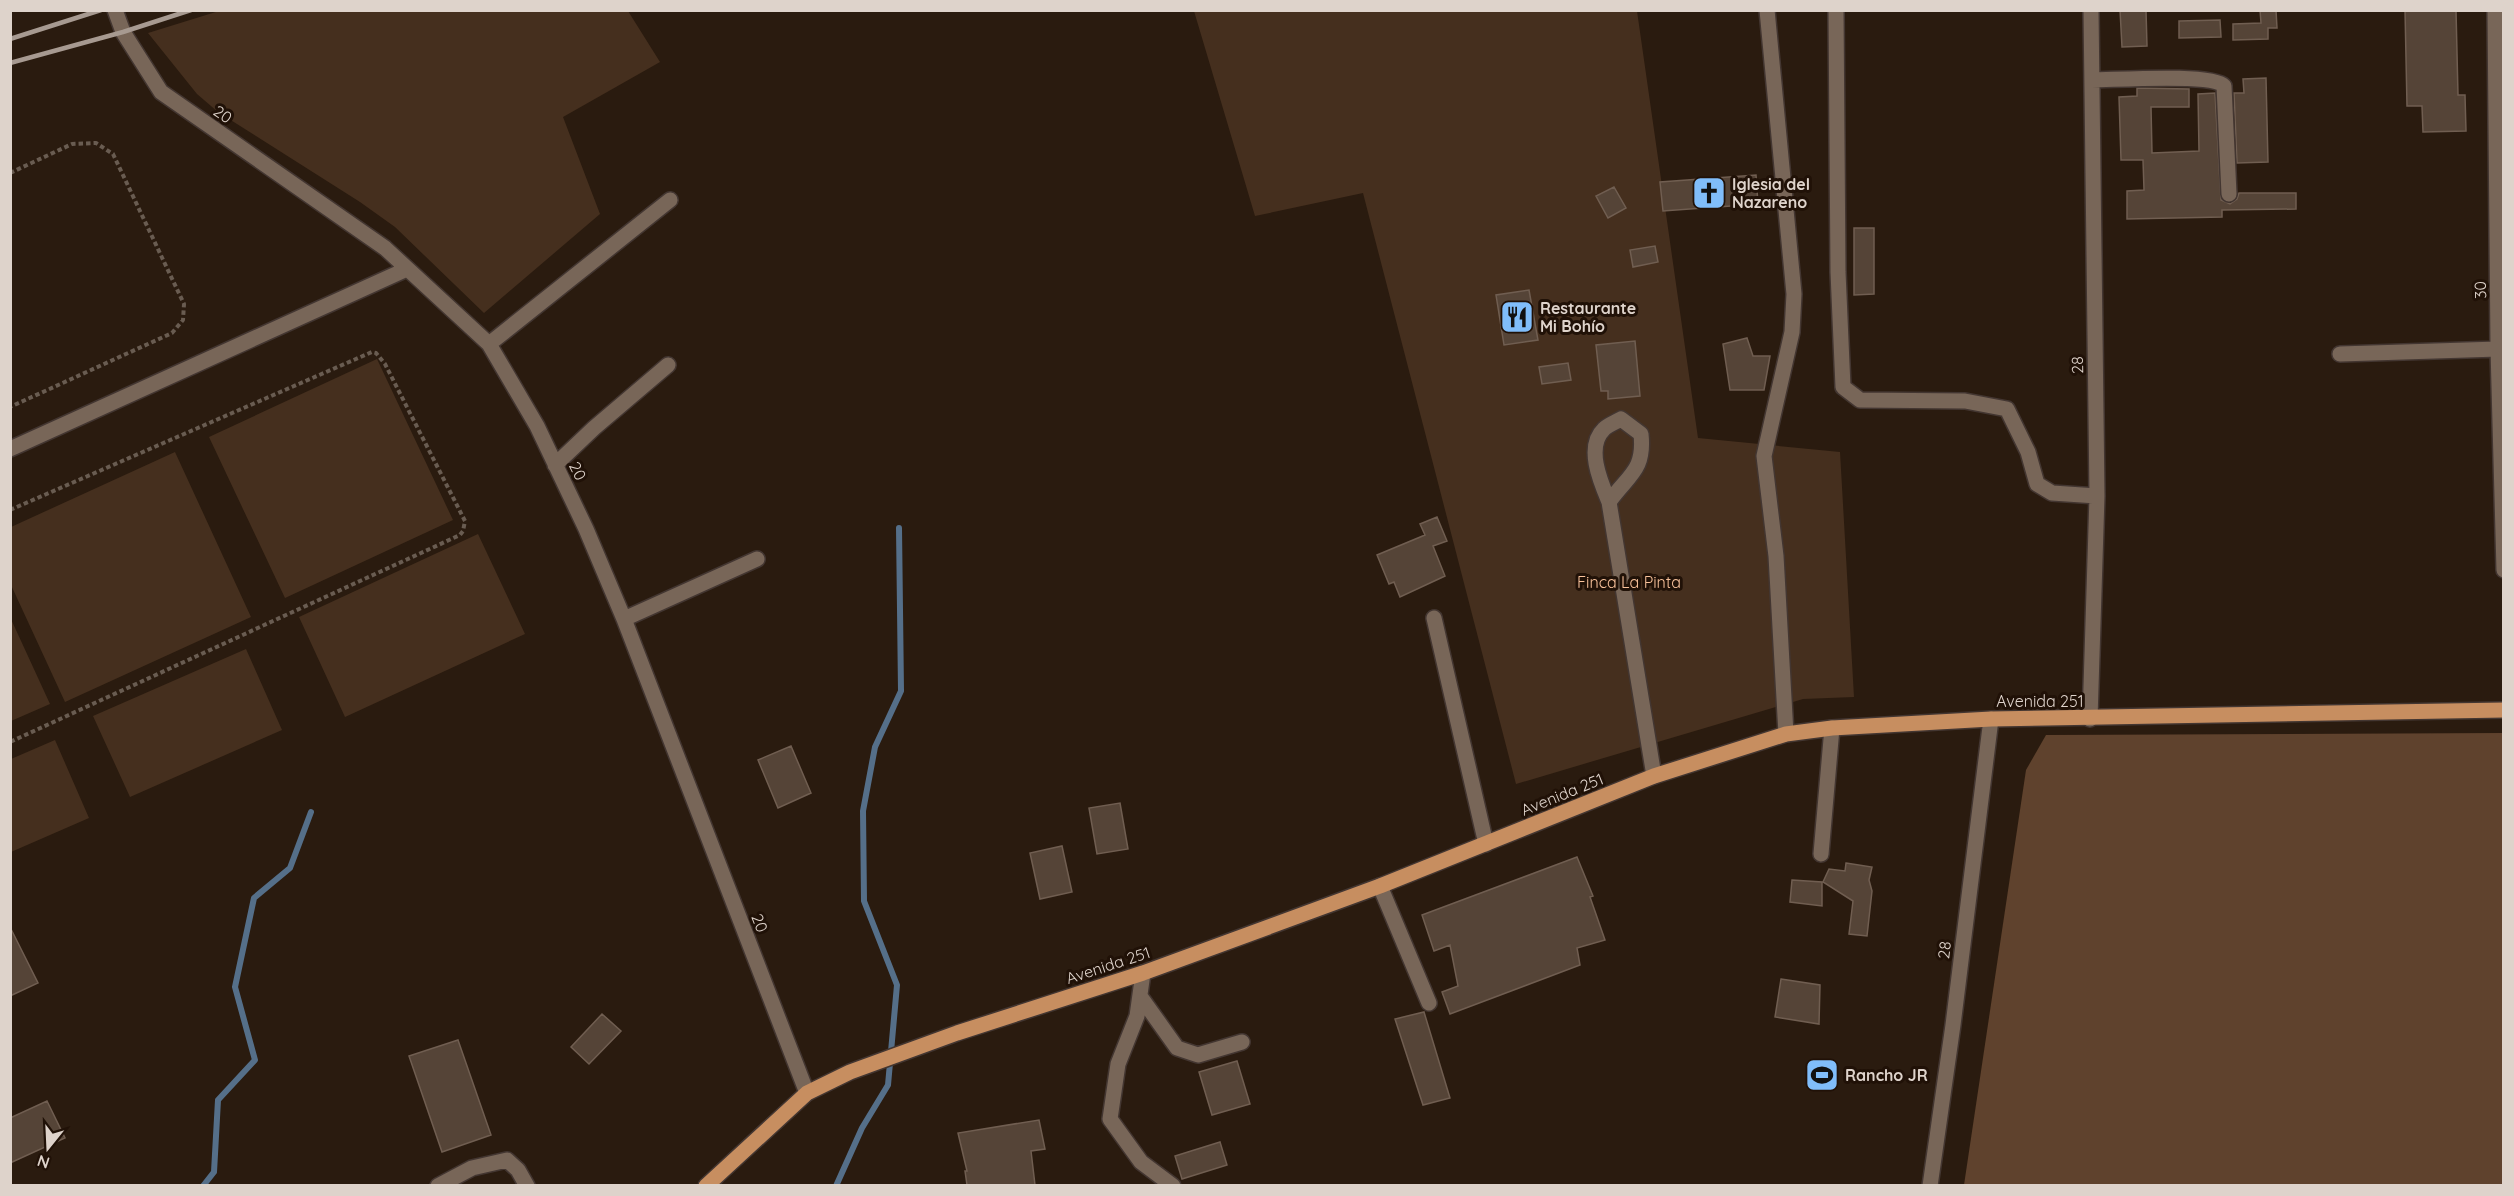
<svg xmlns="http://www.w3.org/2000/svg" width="2514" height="1196" font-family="Quicksand,sans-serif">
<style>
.green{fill:#452f1e}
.forest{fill:#5f422d}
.water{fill:#556f89}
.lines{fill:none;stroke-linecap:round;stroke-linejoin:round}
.stream{stroke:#556f89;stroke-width:6}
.building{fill:#554437;stroke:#705e51;stroke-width:1.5}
.minor-casing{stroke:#433631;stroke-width:18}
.major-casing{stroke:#433631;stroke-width:18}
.path{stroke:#695c51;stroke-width:4;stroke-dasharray:4.5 3;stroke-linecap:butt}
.minor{stroke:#786658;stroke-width:15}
.major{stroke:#c78e60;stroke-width:15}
.rail{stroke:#a79a91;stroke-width:4.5}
.labels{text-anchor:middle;stroke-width:6;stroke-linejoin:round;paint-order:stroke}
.street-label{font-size:16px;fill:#ded3cb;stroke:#201107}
.poi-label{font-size:16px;font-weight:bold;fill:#ded3cb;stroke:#201107;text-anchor:start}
.park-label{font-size:16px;fill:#fac39c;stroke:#201107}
</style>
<rect width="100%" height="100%" fill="#2a1b0f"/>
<path class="green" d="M219,11H628L660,62L563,117L600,214L484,313L395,227L360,202L218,112L197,94L148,33Z
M1194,11H1637L1698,438L1840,452L1854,697L1803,699L1516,784L1363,193L1255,216Z
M377,359L453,520L285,598L209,437Z
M175,452L251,617L65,702L11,585V527Z
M478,534L525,634L345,717L299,617Z
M10,617L50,704L11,721H10Z
M246,649L282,730L130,797L93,716Z
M55,740L89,818L11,852V759Z"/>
<path class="forest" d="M2503,733V1185H1964L2026,770L2046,735Z"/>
<path class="water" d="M1808,1070L1835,1071L1834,1082L1810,1080Z"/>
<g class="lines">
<path class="stream" d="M203,1186L214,1172L218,1100L255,1060L235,987L254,898L290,868L311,812
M836,1186L862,1128L888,1085L897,985L864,901L863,811L875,747L901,691L899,528"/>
</g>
<path class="building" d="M2120,10H2146L2147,46L2122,47Z
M2260,10H2276L2277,28H2268V39L2233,40V24L2261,23Z
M2405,10H2456L2458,95H2465L2466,131L2423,132L2422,106H2407Z
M2220,20L2221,37L2179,38V21Z
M2266,78L2268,162L2237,163L2234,93H2244L2243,79Z
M2137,88L2189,89V107H2151L2152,153L2199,151L2198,94L2215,93L2221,200L2230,204L2237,199L2239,193H2296V209L2222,210V217L2127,219V191L2144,190L2143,160H2121L2119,97L2137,96Z
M1756,175L1758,204L1663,211L1660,182Z
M1614,187L1626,208L1608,218L1596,196Z
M1854,228H1874V294L1854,295Z
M1655,246L1658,262L1633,267L1630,250Z
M1529,290L1538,340L1504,345L1496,295Z
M1747,338L1753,356H1770L1764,390H1730L1723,344Z
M1635,341L1640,396L1608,399V391H1601L1596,345Z
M1568,363L1571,380L1542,384L1539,367Z
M1437,517L1447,541L1433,546L1445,576L1400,597L1394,582L1389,584L1377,555L1425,535L1420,524Z
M791,746L811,793L778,808L758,760Z
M1120,803L1128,849L1097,854L1089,808Z
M1062,846L1072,892L1040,899L1030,853Z
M1577,857L1593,896L1590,897L1605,940L1577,948L1580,965L1450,1014L1442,992L1458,986L1450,945L1434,951L1422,915Z
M1846,863L1872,867L1869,880L1872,891L1867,936L1849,934L1853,901L1823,882L1829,869L1845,871Z
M1792,880L1822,882V906L1790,902Z
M10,927L38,983L10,996Z
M1781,979L1820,985L1819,1024L1775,1017Z
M1424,1012L1450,1098L1423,1105L1395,1019Z
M602,1014L621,1031L589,1064L571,1047Z
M458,1040L491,1135L442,1152L409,1056Z
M1237,1061L1250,1104L1212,1115L1199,1072Z
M47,1101L65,1138L10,1163V1118Z
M1039,1120L1045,1149L1031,1151L1035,1185H967L965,1171H967L958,1133Z
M1220,1142L1227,1165L1182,1179L1175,1156Z"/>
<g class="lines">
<g class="minor-casing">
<path id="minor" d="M115,10L123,32L161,92L385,248L489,344L537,426L586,529L624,619L807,1093
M1767,10L1794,294L1792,332L1764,456L1776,556L1786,734
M1836,10L1838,272L1843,387L1860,400L1965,401L2007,409L2028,452L2037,484L2052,493L2097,496
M2495,10L2498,349L2504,570
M2092,80C2115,80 2212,73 2224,86L2229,194
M489,344L670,200
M2340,354L2498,349
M10,449L407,269
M555,465L594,428L668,365
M1609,502C1628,475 1645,471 1641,434L1621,419C1616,422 1608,425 1604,429C1585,447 1601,483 1609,502L1654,776
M1434,618L1486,844
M624,619L757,559
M2090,719L2097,496L2091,10
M1821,854L1832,728
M1380,886L1429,1003
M1143,973L1137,1016L1118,1064L1110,1119L1141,1162L1173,1186
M1140,996L1177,1048L1198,1055L1242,1042
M438,1186L472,1168L507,1160L518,1170L527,1186
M1930,1186L1953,1025L1991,719"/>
</g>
<g class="major-casing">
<path id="major" d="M706,1186L807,1093L850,1072L957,1033L1143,973L1380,886L1654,776L1786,734L1832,728L1991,719L2504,710"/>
</g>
<path class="path" d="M10,173L72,144L96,143L113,154L184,304L183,320L172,333L10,407
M10,510L372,352L376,353L385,364L465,521L463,531L460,535L10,742"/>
<use href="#minor" class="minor"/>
<use href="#major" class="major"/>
<path class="rail" d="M10,39L101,10
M10,63L123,32L191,10"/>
</g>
<defs>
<g id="church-square" transform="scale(1.725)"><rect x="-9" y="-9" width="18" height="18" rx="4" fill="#80bdfa" stroke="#201107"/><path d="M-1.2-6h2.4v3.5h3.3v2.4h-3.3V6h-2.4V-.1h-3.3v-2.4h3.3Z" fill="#111"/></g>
<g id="restaurant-square" transform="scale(1.725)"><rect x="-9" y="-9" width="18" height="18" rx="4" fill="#80bdfa" stroke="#201107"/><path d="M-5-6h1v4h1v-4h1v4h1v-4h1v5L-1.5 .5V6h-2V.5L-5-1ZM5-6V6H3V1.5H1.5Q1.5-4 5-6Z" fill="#111"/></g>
<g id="stadium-square" transform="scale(1.725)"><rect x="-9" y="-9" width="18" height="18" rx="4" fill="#80bdfa" stroke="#201107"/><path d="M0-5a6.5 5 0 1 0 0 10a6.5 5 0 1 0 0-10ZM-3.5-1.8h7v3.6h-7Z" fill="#111"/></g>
</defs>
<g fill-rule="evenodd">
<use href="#church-square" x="1709" y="193"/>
<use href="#restaurant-square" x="1517" y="317"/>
<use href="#stadium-square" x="1822" y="1075"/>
</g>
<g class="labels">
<g class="street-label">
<text transform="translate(223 114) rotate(35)" y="6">20</text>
<text transform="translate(2480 290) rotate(-91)" y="6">30</text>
<text transform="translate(2077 365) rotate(-91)" y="6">28</text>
<text transform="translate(578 471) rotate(64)" y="6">20</text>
<text x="2040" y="707">Avenida 251</text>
<text transform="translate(1562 794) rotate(-22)" y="6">Avenida 251</text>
<text transform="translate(760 923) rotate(69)" y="6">20</text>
<text transform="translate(1944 950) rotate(-83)" y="6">28</text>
<text transform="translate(1108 965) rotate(-18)" y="6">Avenida 251</text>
</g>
<g class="poi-label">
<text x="1732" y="190">Iglesia del<tspan x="1732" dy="18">Nazareno</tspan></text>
<text x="1540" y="314">Restaurante<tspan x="1540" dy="18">Mi Bohío</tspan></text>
<text x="1845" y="1081">Rancho JR</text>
</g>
<g class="park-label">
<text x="1629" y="588">Finca La Pinta</text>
</g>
</g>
<rect width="2514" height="1196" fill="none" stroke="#ded3cb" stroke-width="24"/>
<g transform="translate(48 1148) rotate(198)" stroke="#201107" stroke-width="4.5" paint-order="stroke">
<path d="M0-4.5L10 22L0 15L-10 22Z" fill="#ded3cb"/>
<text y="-9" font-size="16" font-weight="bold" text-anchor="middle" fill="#ded3cb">N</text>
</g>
</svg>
